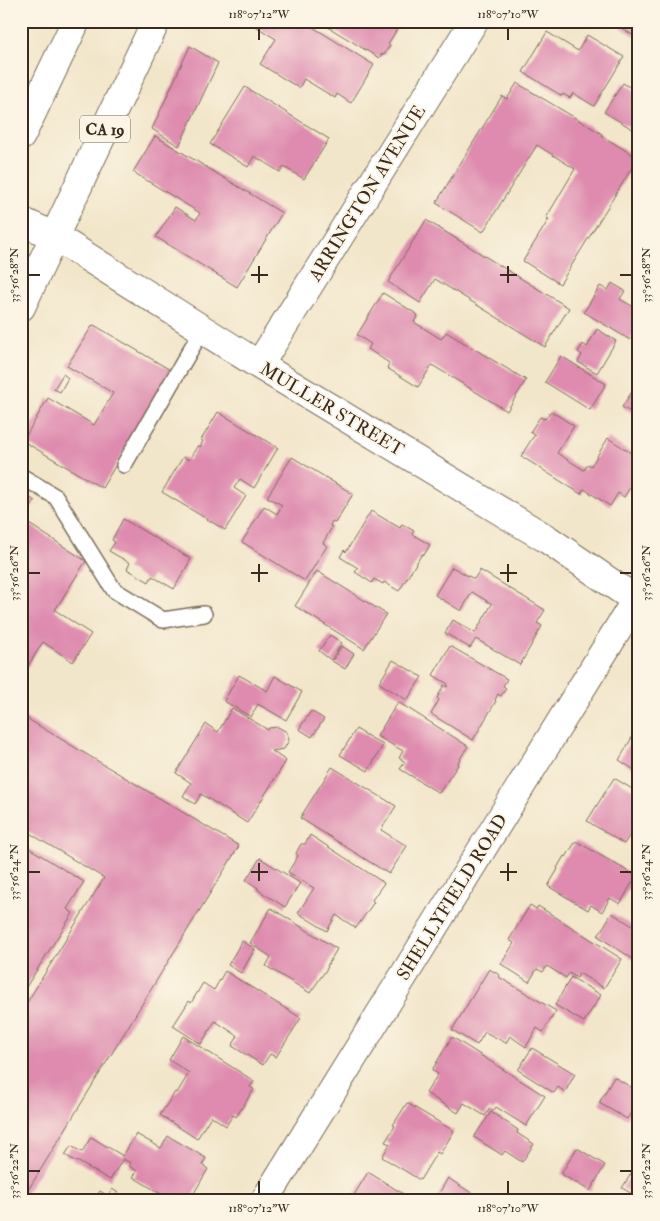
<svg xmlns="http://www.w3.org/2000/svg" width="660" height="1221" font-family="'IM FELL Double Pica',serif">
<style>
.building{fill:#de8baf}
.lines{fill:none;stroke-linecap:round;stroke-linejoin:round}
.lane-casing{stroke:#7b6c5a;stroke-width:18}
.street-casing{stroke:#7b6c5a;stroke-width:30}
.primary-casing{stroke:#7b6c5a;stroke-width:30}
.lane{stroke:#fff;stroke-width:15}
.street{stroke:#fff;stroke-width:28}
.primary{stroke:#fff;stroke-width:28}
.ticks{fill:none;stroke:#3b2a1e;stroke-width:2}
.labels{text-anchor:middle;stroke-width:4;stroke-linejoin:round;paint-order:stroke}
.shield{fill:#fcf5e5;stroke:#75675a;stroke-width:1}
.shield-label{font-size:16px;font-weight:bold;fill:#3b2a1e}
.street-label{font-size:18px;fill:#3b2a1e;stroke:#fcf5e5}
.neatline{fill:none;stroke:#3b2a1e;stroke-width:2}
.ticks-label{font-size:12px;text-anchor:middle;fill:#3b2a1e}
</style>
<rect width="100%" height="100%" fill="#fcf5e5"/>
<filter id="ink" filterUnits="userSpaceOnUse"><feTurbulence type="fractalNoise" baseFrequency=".02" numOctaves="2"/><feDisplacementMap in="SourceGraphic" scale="10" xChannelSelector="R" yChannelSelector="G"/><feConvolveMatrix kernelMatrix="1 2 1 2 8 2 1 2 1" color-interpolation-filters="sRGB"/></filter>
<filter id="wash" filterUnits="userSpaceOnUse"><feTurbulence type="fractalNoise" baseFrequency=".0096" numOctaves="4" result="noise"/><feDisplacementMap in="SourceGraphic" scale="20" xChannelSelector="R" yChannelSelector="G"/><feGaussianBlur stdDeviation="1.12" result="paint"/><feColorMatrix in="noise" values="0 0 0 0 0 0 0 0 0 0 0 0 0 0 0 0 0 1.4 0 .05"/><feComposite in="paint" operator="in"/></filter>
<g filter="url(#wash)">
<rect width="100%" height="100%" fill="#f2e6ca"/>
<g id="blocks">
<path class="building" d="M247,21H303L374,65L351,103L337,94L335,98L304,79L299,88L260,64L276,39Z
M318,21H402L388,44L390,45L384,55L382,54L379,58Z
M610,21H639V33L636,37Z
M547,32L578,51L587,35L624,57L594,106L573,93L570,98L563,94L562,96L523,72Z
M190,46L218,63L179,146L152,129Z
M517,83L602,134V136L638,158L560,284L523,261L549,219L546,218L575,169L537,145L483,232L436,203L502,96L507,99Z
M623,83L639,93V133L604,112Z
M245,87L329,139L304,179L284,167L280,172L254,156L248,167L210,144Z
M155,136L282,213L237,287L156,237L175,207L196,220L200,213L133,172Z
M426,220L569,308L545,347L435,279L420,303L388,282Z
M612,283L625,291L620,299L639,310V325L630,340L584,312L600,286L608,290Z
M383,293L418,315L414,322L441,339L446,332L526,380L507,411L432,365L418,387L387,368L389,363L368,349L371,344L357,335Z
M94,325L172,371L102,488L23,441L48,398L94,425L113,393L67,366L92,326Z
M597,329L616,341L597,373L578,362L582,355L578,352L583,344L587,347Z
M561,356L606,384L590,410L545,382Z
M63,374L68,378L60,392L54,389Z
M639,381V417L622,407Z
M551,411L574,426L557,453L584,470L588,464L591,466L608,438L639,458V473L624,497L618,493L610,506L584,489L581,494L521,456L533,437L536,435L530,432L540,417L545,419Z
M218,412L278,448L254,488L240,479L234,488L246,496L225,530L162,492L183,457L189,460L198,445L200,447L203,441L201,440Z
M292,457L353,494L335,523L332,521L330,526L332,527L323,543L327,546L305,581L242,542L264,506L277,514L282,505L267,497Z
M21,492L35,501L23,520L86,561L55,610L91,634L73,662L43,642L21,677Z
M371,511L400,528L402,524L414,531L412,534L430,545L424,555L422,554L399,591L384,582L383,584L374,579L372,583L355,572L358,568L340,557L344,550L346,552Z
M123,519L191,559L174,589L152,576L149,582L127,569L130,563L109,551L115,542L112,540Z
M452,567L474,579L480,570L545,610L537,623L542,626L520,665L476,639L470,648L445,633L453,620L475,633L492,604L472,592L461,611L435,595Z
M317,571L386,614L364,649L295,606Z
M330,635L342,643L331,660L319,651Z
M342,646L354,654L345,669L332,661Z
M450,646L507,679L503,686L506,688L501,696L498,694L495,700L496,701L473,740L431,714L439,700L437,698L444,685L447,687L448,684L433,675Z
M393,660L422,677L407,700L379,683Z
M239,675L267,691L275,676L302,692L286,720L258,704L251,717L224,701Z
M398,702L468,746L457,764L458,765L439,793L400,769L405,762L399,758L403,751L377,736Z
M232,708L268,730L269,728L278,727L287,732L289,740L284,749L272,751L286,761L247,823L201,794L195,804L183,796L191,783L176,773L206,724L218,732Z
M311,711L324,719L312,737L299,729Z
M21,715L239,846L22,1200L21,1012L104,878L21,828Z
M356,729L383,745L368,771L340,755Z
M639,731V773L619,760L634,734L636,735Z
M332,767L396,806L381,830L407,846L389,874L300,818Z
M614,778L639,793V836L632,832L624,844L587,821Z
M310,835L384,883L372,900L374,902L356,928L336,915L327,931L298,913L314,888L288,872L298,856L296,853L301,844H305Z
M576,841L636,876L635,879L639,881L636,885L632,883L620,904L610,898L602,912L591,905L588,910L548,886L558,869L557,868L564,856L566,857Z
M21,843L84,882L67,909L73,913L21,995Z
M260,858L300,883L285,907L258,890V888L246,880Z
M530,905L536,909L538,906L622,959L604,988L579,973L577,978L569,973L566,978L547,966L543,972L537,969L529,982L501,964L514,943L509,940Z
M271,908L337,949L327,966L328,967L310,993L266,966L271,957L250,943Z
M612,913L639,930V963L598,936Z
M242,941L255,949L241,973L228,965Z
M489,969L500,975L499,977L556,1011L543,1032L537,1028L526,1047L510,1036L506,1043L485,1032L477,1045L452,1030Z
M225,971L301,1018L276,1057L270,1054L263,1065L232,1046L238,1036L215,1021L201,1044L173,1026L189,1001L191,1003L203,983L214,990Z
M571,977L601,995L584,1022L555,1005Z
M183,1036L254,1081L250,1087L254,1089L236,1117L233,1115L226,1126L211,1116L197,1139L160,1115L175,1092L177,1093L189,1073L169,1060Z
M452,1037L545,1096L526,1126L496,1107L493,1111L490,1108L485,1116L464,1103L458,1113L426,1093L438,1074L432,1070Z
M532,1048L575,1074L565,1092L558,1087L554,1093L518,1070Z
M614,1077L639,1092V1100L627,1119L599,1103Z
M407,1103L454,1131L440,1154L437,1152L420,1180L382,1157L390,1144L385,1142L395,1126L393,1125Z
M491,1112L518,1130L517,1133L534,1144L522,1162L505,1151L502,1155L474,1137Z
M136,1134L161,1148L168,1136L206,1158L202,1165L208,1169L190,1200L181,1198L180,1200H171L133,1177L137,1171L129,1166L131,1163L123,1159L110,1180L77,1161V1162L65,1155L71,1146L82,1152L91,1137L123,1156Z
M577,1148L605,1165L590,1191L561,1174Z
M639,1161V1198L622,1188Z
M368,1172L405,1195L402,1200H351Z
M448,1178L476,1196L473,1200H435Z
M112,1189L129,1200H94L100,1191L108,1196Z"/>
</g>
</g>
<g filter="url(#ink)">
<use href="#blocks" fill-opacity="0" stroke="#7b6c5a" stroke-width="1"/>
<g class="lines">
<g class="lane-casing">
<path id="lane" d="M124,465L202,330
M21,476L56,497L114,590L163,620L204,614"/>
</g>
<g class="street-casing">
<path id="street" d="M21,221L54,236L259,365L547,539L639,602
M259,365L474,21
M265,1200L639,595"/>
</g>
<g class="primary-casing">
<path id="primary" d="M21,136L76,21
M21,307L156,21"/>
</g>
<use href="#lane" class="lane"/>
<use href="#street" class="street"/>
<use href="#primary" class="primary"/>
</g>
</g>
<path class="ticks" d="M259,28V40M508,28V40M259,266V283M508,266V283M28,275H40M251,275H268M500,275H517M620,275H632M259,564V582M508,564V582M28,573H40M251,573H268M500,573H517M620,573H632M259,863V881M508,863V881M28,872H40M251,872H268M500,872H517M620,872H632M28,1171H40M620,1171H632M259,1181V1194M508,1181V1194"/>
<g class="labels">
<rect class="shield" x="80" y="115.5" width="50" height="27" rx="4"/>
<g class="shield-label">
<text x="105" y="135">CA 19</text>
</g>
<g class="street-label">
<text transform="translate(367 193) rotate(-58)" y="6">ARRINGTON AVENUE</text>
<text transform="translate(332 409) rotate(31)" y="6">MULLER STREET</text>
<text transform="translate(452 897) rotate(-58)" y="6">SHELLYFIELD ROAD</text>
</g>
</g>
<rect width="660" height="1221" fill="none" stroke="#fcf5e5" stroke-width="55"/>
<rect x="28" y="28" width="604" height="1166" class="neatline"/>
<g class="ticks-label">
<text x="259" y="18">118°07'12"W</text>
<text x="508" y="18">118°07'10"W</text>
<text transform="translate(14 275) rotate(-90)" y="4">33°56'28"N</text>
<text transform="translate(646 275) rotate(-90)" y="4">33°56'28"N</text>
<text transform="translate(14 573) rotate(-90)" y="4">33°56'26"N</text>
<text transform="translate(646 573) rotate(-90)" y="4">33°56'26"N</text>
<text transform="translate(14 872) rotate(-90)" y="4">33°56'24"N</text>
<text transform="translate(646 872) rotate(-90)" y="4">33°56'24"N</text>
<text transform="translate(14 1171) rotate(-90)" y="4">33°56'22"N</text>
<text transform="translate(646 1171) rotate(-90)" y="4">33°56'22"N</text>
<text x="259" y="1212">118°07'12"W</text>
<text x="508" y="1212">118°07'10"W</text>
</g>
</svg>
